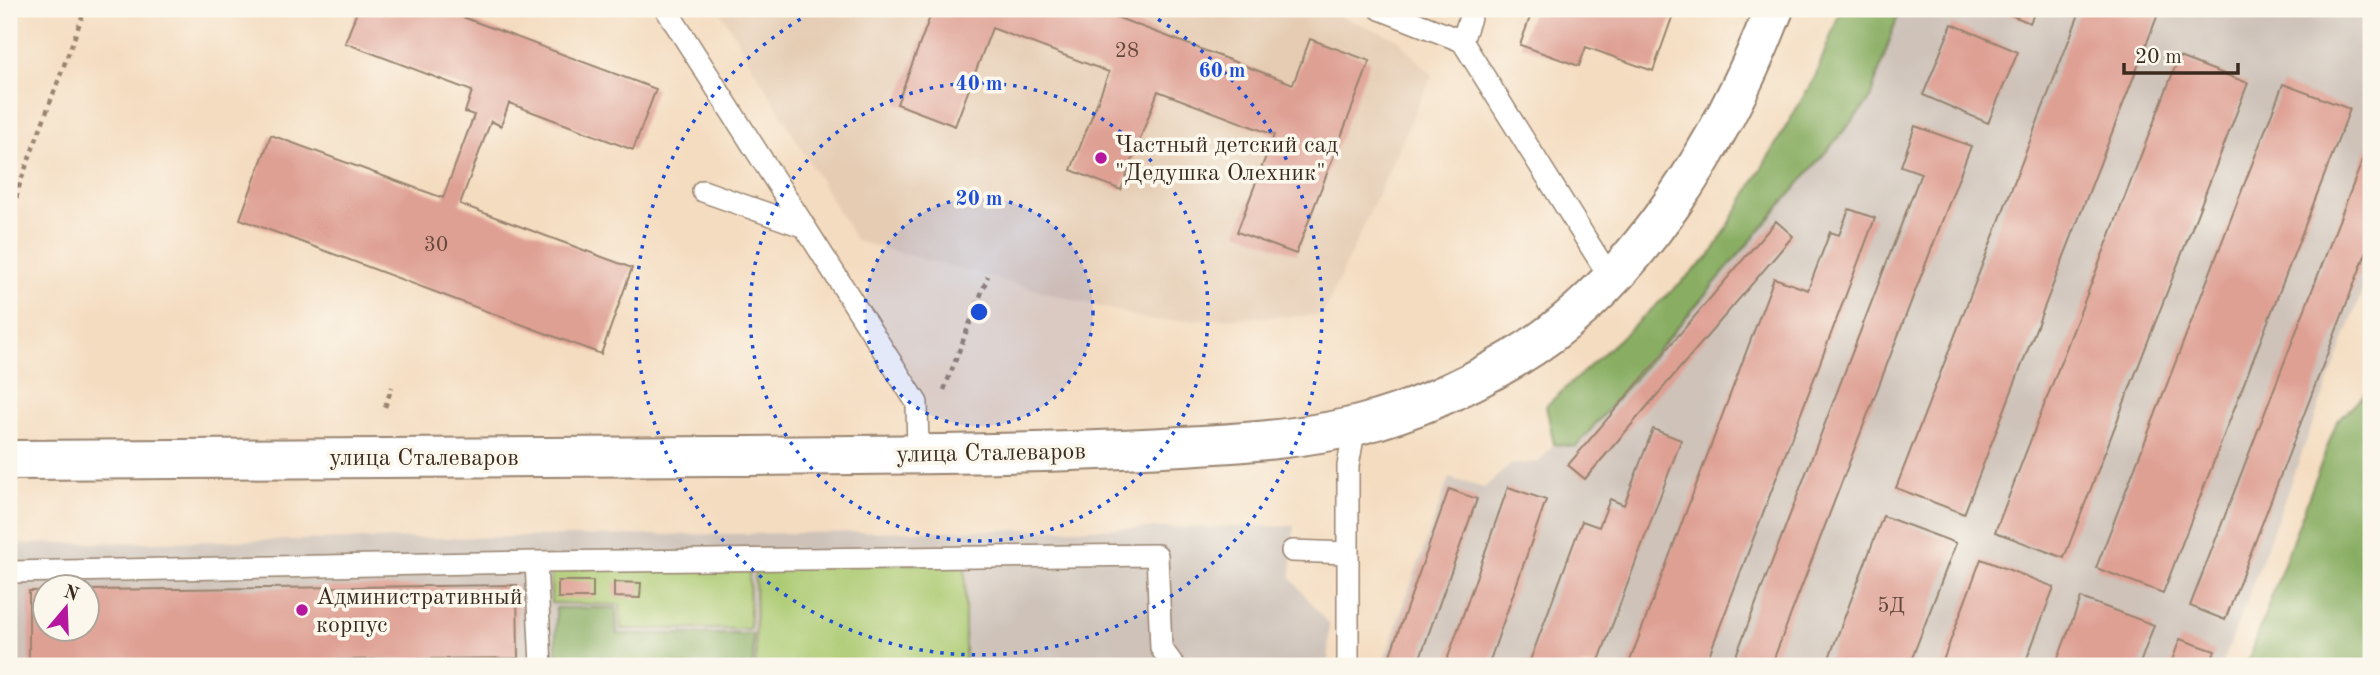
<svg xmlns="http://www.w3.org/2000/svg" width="2380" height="675" font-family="'Old Standard TT',serif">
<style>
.built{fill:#e5ccb3}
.industrial{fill:#cec2b9;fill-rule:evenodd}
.green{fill:#acca72;stroke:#747a48;stroke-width:2}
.forest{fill:#89ae64;stroke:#626c41;stroke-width:2}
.building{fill:#dfa094}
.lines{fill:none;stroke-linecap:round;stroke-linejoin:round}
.lane-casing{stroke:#98836f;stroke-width:24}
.secondary-casing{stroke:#98836f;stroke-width:42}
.path{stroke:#98836f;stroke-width:4.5;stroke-dasharray:5 5;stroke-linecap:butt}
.lane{stroke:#fff;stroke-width:21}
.secondary{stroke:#fff;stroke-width:38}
.ring{fill:none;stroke:#1d4ed8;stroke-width:3.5;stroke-dasharray:3.5 7}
.poi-dot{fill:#b5179e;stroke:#fbf7ec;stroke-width:2.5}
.labels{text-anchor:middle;stroke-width:7;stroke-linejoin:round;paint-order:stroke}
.number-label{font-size:21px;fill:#64483c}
.poi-label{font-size:24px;fill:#3b2a1e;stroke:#fbf7ec;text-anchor:start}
.street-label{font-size:24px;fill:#3b2a1e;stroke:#fbf7ec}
.centre{fill:#1d4ed8;stroke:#fbf7ec;stroke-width:3.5}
.ring-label{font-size:21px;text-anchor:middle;font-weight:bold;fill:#1d4ed8;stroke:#fbf7ec;stroke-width:7;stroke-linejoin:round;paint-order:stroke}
</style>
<rect width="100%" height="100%" fill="#fbf7ec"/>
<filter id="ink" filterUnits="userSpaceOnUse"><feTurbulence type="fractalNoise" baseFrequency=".0143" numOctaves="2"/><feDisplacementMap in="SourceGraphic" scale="14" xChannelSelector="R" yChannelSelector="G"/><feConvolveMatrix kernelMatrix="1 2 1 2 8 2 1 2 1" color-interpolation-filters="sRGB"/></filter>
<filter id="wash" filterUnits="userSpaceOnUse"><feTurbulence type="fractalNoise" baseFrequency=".00686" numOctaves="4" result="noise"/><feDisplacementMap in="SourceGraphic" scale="28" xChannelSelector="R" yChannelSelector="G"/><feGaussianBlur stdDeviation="1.57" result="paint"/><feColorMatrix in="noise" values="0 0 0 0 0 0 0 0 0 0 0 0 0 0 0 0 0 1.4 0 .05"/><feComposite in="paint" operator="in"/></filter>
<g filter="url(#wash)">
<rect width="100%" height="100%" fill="#f4dcc0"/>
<path class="built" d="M719,9H1322L1398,39L1432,75L1323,315L1153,321L856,241Z"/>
<path class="industrial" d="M1900,9H2371V268L2222,666H1382L1449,478L1484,488L1510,465L1539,462L1554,444L1576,447L1869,101Z
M1294,526L1291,578L1329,625L1328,666H9V544ZM46,588H88V630H46Z"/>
<path class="green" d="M965,563V666H756L755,565Z
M749,564L750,629H621L620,605L551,603V568Z"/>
<path class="forest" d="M1841,9H1900L1869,101L1576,447L1554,444L1546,406L1711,255L1815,77Z
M2371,388V666H2246L2337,421Z
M556,608H616L617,634H753V666H556Z"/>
<g id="blocks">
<path class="building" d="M358,9H441L656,89L633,150L509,103L501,126L491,121L460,204L632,268L601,354L240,219L271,135L443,198L474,115L465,112L472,91L345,43Z
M933,9H1095L1293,84L1310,39L1370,61L1296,254L1237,232L1274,135L1158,91L1121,190L1071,170L1109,72L992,28L955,126L897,104Z
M1533,9H1675L1653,71L1586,47L1579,66L1520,45Z
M1996,9H2036L2030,23Z
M2081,9H2160L1964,514L1896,488Z
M1952,24L2018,52L1988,123L1923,95Z
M2179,57L2248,83L2064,558L1995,532Z
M2283,84L2350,109L2163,593L2096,568Z
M1915,126L1971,146L1771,666H1732L1921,173L1901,166Z
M2371,138V240L2225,620L2190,606Z
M1849,209L1875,218L1705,666H1628L1774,278L1808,290L1830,232L1839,235Z
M1776,221L1793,236L1585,479L1568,465Z
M1653,429L1681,440L1597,666H1528L1582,521L1599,527L1610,499L1624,505Z
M1508,487L1546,500L1488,666H1445Z
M1449,489L1477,499L1417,666H1386Z
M1883,516L1956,543L1909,666H1826Z
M1981,559L2054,587L2024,666H1941Z
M558,581H593V598H558Z
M614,582L641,583L640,598L614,597Z
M517,585L518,658L334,660V666H296V664L29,666V591H46V630H88V590Z
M2081,598L2154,625L2139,666H2055Z
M2180,639L2215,651L2209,666H2170Z"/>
</g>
</g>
<g filter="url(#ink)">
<use href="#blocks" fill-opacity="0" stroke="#98836f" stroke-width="2"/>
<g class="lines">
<g class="lane-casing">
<path id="lane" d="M666,9L917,403L918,454
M1380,9L1462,41L1611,279
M1462,41L1473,9
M703,191L805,227
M1292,551L1348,553
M536,562L1157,555L1161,648L1174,666
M9,572L536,562L541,666
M1348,666V466L1355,426"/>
</g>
<g class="secondary-casing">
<path id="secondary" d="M9,460C246,459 483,457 719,456C861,455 1002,455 1144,448C1214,444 1291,442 1359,425C1413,411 1466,387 1513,359C1636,286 1724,139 1774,9"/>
</g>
<path class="path" d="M9,227L20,183L85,9
M944,390L988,276
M385,407L392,387"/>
<use href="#lane" class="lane"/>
<use href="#secondary" class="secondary"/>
</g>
</g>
<circle cx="979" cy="312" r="114" fill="#1d4ed8" fill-opacity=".12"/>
<g class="ring">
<circle cx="979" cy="312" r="114"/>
<circle cx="979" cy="312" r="229"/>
<path d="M1140 9A343 343 0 1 1 818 9"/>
</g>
<g class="poi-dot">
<circle cx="1101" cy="158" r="7"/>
<circle cx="302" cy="610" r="7"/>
</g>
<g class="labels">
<g class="number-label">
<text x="1127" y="57">28</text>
<text x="436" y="251">30</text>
<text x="1891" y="612">5Д</text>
</g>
<g class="poi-label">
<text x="1115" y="152">Частный детский сад<tspan x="1115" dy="28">"Дедушка Олехник"</tspan></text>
<text x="316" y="604">Административный<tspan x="316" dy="28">корпус</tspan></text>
</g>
<g class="street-label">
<text transform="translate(991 452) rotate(-1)" y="8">улица Сталеваров</text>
<text x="424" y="465">улица Сталеваров</text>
</g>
</g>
<circle cx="979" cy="312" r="10" class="centre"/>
<g class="ring-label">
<text x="1222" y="77">60 m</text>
<text x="979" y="90">40 m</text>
<text x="979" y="205">20 m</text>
</g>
<rect width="2380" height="675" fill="none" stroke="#fbf7ec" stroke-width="35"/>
<g transform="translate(66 608) rotate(19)"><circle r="33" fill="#fbf7ec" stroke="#aea59a" stroke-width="2"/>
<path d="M0-5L12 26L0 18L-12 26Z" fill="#b5179e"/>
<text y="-10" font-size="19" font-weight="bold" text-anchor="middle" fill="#3b2a1e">N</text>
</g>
<path d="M2124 63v10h114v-10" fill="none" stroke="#3b2a1e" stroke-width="3.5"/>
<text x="2135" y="63" font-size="21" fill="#3b2a1e" stroke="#fbf7ec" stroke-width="5" paint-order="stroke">20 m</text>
</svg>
